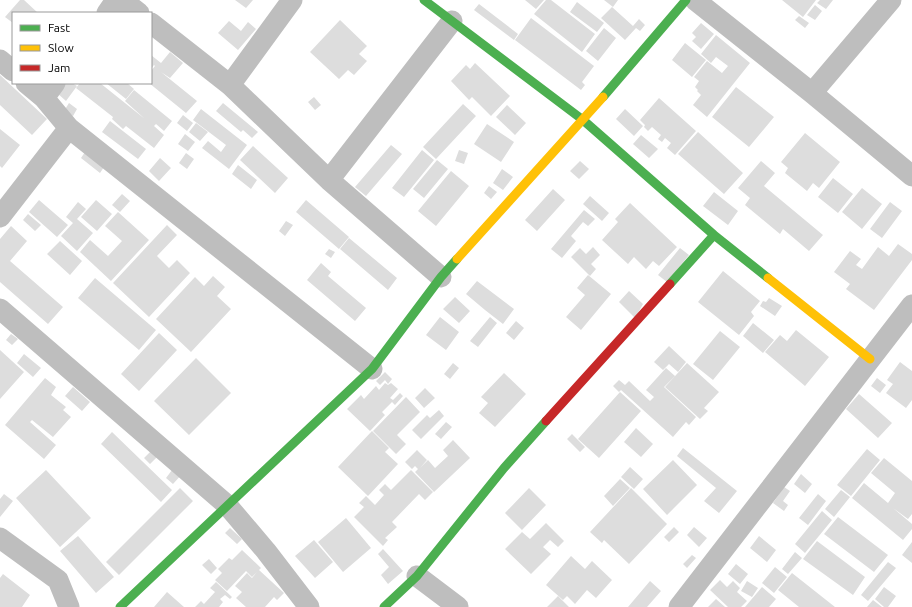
<svg xmlns="http://www.w3.org/2000/svg" width="912" height="607" font-family="Ubuntu,sans-serif">
<style>
.building{fill:#ddd}
.lines{fill:none;stroke-linecap:round;stroke-linejoin:round}
.street{stroke:#bebebe;stroke-width:21}
.fast{stroke:#4caf50;stroke-width:9}
.slow{stroke:#ffc107;stroke-width:9}
.jam{stroke:#c62828;stroke-width:9}
</style>
<rect width="100%" height="100%" fill="#fff"/>
<path class="building" d="M20,0H24L38,13H13V23L5,17Z
M235,0H253L246,8Z
M525,0H544L536,9Z
M546,0H551L595,34L582,52L534,14Z
M604,0H618L613,7Z
M782,0H816L803,17Z
M820,0H833L826,9L817,3Z
M577,2L604,23L597,32L570,12Z
M479,4L518,34L514,40L474,10Z
M815,5L822,11L815,20L807,15Z
M612,7L633,26L639,19L645,25L640,31L636,28L625,40L601,18Z
M799,16L809,23L805,28L795,20Z
M531,18L594,66L582,82L585,85L581,90L515,40Z
M340,20L367,46L359,54L367,61L354,75L348,70L339,79L310,52Z
M229,21L241,31L248,22L256,29L238,50L218,33Z
M701,23L714,34L701,49L692,41L696,37L692,33Z
M604,28L616,38L598,61L586,51Z
M716,35L750,63L707,117L693,105L701,95L697,91L698,90L695,87L699,81L694,77L707,61L722,73L728,66L716,57L711,63L701,54Z
M685,43L706,60L692,77L672,60Z
M170,52L183,63L170,78L161,72L197,101L186,113L149,83H151V71L155,66L154,65L151,69V55L161,63Z
M475,63L510,96L491,116L472,97L469,100L451,81L466,65L470,69Z
M0,75L47,119L32,135L0,105Z
M65,83H72L77,86L66,101L57,93Z
M80,83H100L145,119L125,101L134,90L172,121L164,131L156,124L154,126L164,135L154,148L126,126L123,129L112,119L113,117L76,88Z
M106,83H127L134,89L126,99Z
M736,87L774,117L749,147L712,117Z
M314,97L321,105L315,110L308,102Z
M659,98L696,131L675,155L667,148L671,143L665,138L662,142L658,139L661,135L652,127L648,131L644,127L645,125L640,120Z
M69,103L77,109L73,116L64,111Z
M223,103L258,132L252,138L243,130L241,132L216,111Z
M463,104L476,116L436,159L423,147Z
M507,105L526,123L515,135L496,117Z
M201,109L247,145L229,169L202,148L208,141L221,152L226,145L193,120Z
M625,109L643,126L634,136L616,119Z
M183,115L193,123L187,131L177,123Z
M110,121L146,149L138,159L102,132Z
M196,123L208,132L200,141L189,132Z
M487,124L514,142L501,162L474,144Z
M0,129L20,145L2,168L0,166Z
M698,132L743,173L724,194L678,154Z
M805,133L840,162L819,188L813,183L807,191L785,173L788,168L781,162Z
M185,134L195,142L188,151L178,144Z
M641,135L658,149L649,158L633,144Z
M391,145L402,154L366,196L355,187Z
M253,146L288,178L275,193L240,160Z
M422,150L434,160L404,197L392,188Z
M459,150L468,153L464,164L455,161Z
M85,152L104,167L100,173L81,158Z
M186,153L194,159L187,169L179,163Z
M160,158L171,168L159,181L149,171Z
M437,160L448,169L424,198L413,189Z
M580,161L589,169L579,179L570,171Z
M761,161L775,173L764,186L823,235L809,251L783,229L780,234L745,205L750,198L738,188Z
M238,165L257,180L251,189L232,174Z
M502,169L513,177L503,190L493,183Z
M451,171L469,186L436,226L418,211Z
M833,178L853,194L838,213L818,197Z
M489,186L497,192L491,199L484,193Z
M862,188L882,204L862,229L842,212Z
M553,189L565,200L537,231L525,220Z
M714,192L738,211L728,225L703,206Z
M122,194L130,201L120,212L112,205Z
M590,196L609,213L602,221L583,204Z
M39,200L68,225L57,237L29,212Z
M96,200L112,214L97,231L81,217Z
M306,200L349,237L339,249L296,212Z
M78,202L86,209L77,219L93,233L77,251L61,236L73,223L66,217Z
M890,202L902,211L882,238L870,229Z
M630,203L677,247L659,266L653,261L646,269L634,257L628,264L602,240L618,222L615,219Z
M584,210L595,219L588,226L583,222L571,236L576,241L562,258L551,249Z
M118,212L149,240L111,281L80,252L90,240L108,256L122,241L105,226Z
M28,214L41,225L35,231L23,220Z
M286,221L293,225L285,236L279,231Z
M167,225L177,235L157,256L169,268L177,260L190,273L149,317L113,283Z
M11,226L27,241L10,261L63,307L48,324L0,282V239Z
M349,238L397,278L388,290L340,249Z
M60,241L82,261L70,275L47,254Z
M898,244L912,254V260L874,310L846,289L850,284L834,272L850,251L861,259L856,265L862,269L878,247L889,256Z
M593,247L600,255L591,264L596,269L590,276L571,257L580,248L586,254Z
M680,248L689,255L667,282L658,275Z
M329,249L335,252L331,258L325,254Z
M321,263L331,272L328,276L366,308L355,321L307,280Z
M723,271L760,301L751,312L754,316L739,335L698,302Z
M588,275L611,294L581,330L566,317L585,295L577,288Z
M213,276L225,287L217,296L231,309L191,352L156,319L195,277L204,286Z
M95,278L156,330L139,350L78,298Z
M477,281L514,309L503,324L485,310L492,301L485,310L466,294Z
M629,291L643,304L635,318L619,302Z
M455,297L470,311L459,323L443,309Z
M769,298L782,306L775,316L760,306L763,301L766,302Z
M440,317L459,332L446,350L426,335Z
M490,317L497,323L478,347L470,341Z
M516,321L524,328L514,340L506,333Z
M753,323L774,340L763,353L743,336Z
M796,330L829,357L805,386L765,352L780,335L787,341Z
M720,331L740,347L713,380L693,364Z
M159,333L177,350L139,391L121,374Z
M11,334L18,339L12,345L6,340Z
M669,346L686,362L678,372L669,364L663,370L654,362Z
M0,350L24,372L0,399Z
M24,354L41,368L33,377L17,363Z
M196,358L231,393L189,435L154,401Z
M900,362L912,371V400L906,408L886,393L893,384L887,380Z
M453,363L459,368L450,379L444,374Z
M687,363L719,392L704,408L708,411L700,419L665,387Z
M666,368L675,376L664,387L696,417L689,425L686,422L673,437L621,390L619,392L613,386L619,380L625,385L629,381L650,401L654,397L646,390Z
M385,372L392,379L388,384L385,380L380,385L376,381Z
M504,373L526,394L495,427L479,413L488,403L481,397Z
M45,378L56,387L51,395L66,407L63,410L71,417L53,437L32,420L30,422L56,445L44,459L5,425Z
M877,378L886,385L880,393L871,386Z
M385,383L388,385L391,383L398,389L390,398L393,400L400,393L403,396L395,405L392,402L382,412L385,415L370,431L347,409L361,395L364,399L376,386L379,390Z
M73,387L90,402L82,411L65,396Z
M425,388L435,398L424,408L415,398Z
M620,392L641,411L599,458L578,439Z
M859,394L892,423L878,438L846,409Z
M406,397L420,412L397,435L406,444L396,454L373,431Z
M439,410L444,416L421,439L412,430L427,415L430,418Z
M446,422L452,427L441,439L435,434Z
M636,428L653,444L641,457L624,442Z
M372,431L389,448L385,452L398,464L368,496L338,467Z
M112,432L172,490L161,502L101,444Z
M572,434L585,447L580,452L567,439Z
M453,440L470,458L434,492L415,472L418,469L415,466L412,469L405,462L417,450L427,460L420,468L428,460L435,468L448,456L443,450Z
M683,448L737,491L719,513L704,501L716,488L677,456Z
M153,449L159,455L150,464L144,458Z
M867,449L880,460L851,496L837,485Z
M884,458L912,481V514L908,519L893,508L912,524V529L903,540L852,498L864,483L888,503L895,493L871,473Z
M673,460L697,485L667,515L643,489Z
M175,466L183,473L173,484L166,478Z
M630,467L643,479L634,489L621,477Z
M46,470L91,518L60,547L16,498Z
M411,470L433,492L425,500L419,494L392,522L397,527L385,538L388,540L383,546L354,517L364,507L359,503L366,496L375,505L384,495L379,490L385,484L391,490Z
M801,474L812,484L805,493L794,484Z
M620,479L630,488L613,506L604,496Z
M784,487L790,491L783,501L788,505L784,511L773,503Z
M180,488L193,501L119,575L106,562Z
M529,488L546,505L522,530L505,513Z
M631,488L667,524L629,564L604,540L602,543L590,532Z
M841,490L850,497L834,517L825,509Z
M4,494L13,501L0,517V499Z
M818,494L826,501L808,525L799,518Z
M822,511L832,520L805,553L795,544Z
M838,517L888,555L874,572L824,534Z
M346,518L371,548L343,572L318,542Z
M546,523L564,541L558,547L550,540L543,547L551,554L531,574L505,549L522,532L530,539Z
M674,527L679,532L669,542L664,537Z
M694,527L707,538L699,547L687,535Z
M230,528L242,539L237,544L225,533Z
M78,536L114,577L96,593L60,551Z
M759,536L776,550L767,562L750,548Z
M314,540L333,562L315,578L295,556Z
M817,541L865,577L853,595L803,559Z
M912,542V563L902,555Z
M383,549L403,571L388,584L381,575L389,567L378,554Z
M242,550L261,568L259,570L284,593L277,600L274,597L265,607H246L236,598L242,592L235,586L247,573L252,578L257,572L252,577L246,571L227,591L215,580L222,573L218,569L229,558L232,560Z
M795,552L802,558L788,574L782,569Z
M692,555L696,558L687,568L683,564Z
M571,556L585,569L592,561L612,580L596,598L587,590L575,604L567,596L563,600L546,585Z
M209,559L217,568L211,574L202,565Z
M888,562L896,568L868,601L861,595Z
M736,564L748,574L740,584L728,574Z
M775,567L787,577L774,593L762,583Z
M792,573L835,607H799L778,590Z
M3,574L30,595L22,607H0V578Z
M720,580L727,587L733,581L740,588L737,592L747,601L741,607H728L710,590Z
M650,581L661,591L647,607H628Z
M747,581L758,588L752,597L741,591Z
M216,582L232,597L230,599L225,595L220,599L223,602L219,607H195L201,601L204,604L215,592L210,588Z
M762,587L776,599L769,607H745Z
M884,587L896,596L888,607H884L875,599Z
M167,592L184,607H154Z
M558,596L569,607H547Z
M716,599L725,607H708Z
M873,600L882,607H867Z"/>
<g class="lines">
<path class="street" d="M122,0L139,13
M695,0L812,93L912,176
M107,13L116,0
M151,23L230,85L329,180L441,277
M0,60L13,71
M26,83L44,98L69,128L372,369
M230,85L292,0
M812,93L891,0
M44,98L55,83
M329,180L452,21
M0,217L69,128
M0,309L227,505L266,551L309,607
M0,538L58,580L69,607
M417,576L458,607
M679,607L912,305"/>
<path class="fast" d="M424,0L583,120L714,235L768,278
M603,97L686,0
M670,284L714,235
M120,607L372,369L441,277L457,259
M384,607L417,576L504,468L546,421"/>
<path class="slow" d="M457,259L603,97
M768,278L870,359"/>
<path class="jam" d="M546,421L670,284"/>
</g>
<rect x="12" y="12" width="140" height="72" fill="#ffffff" stroke="#999999"/>
<rect x="20" y="25" width="20" height="6" fill="#4caf50" stroke="#999999"/>
<text x="48" y="32" font-size="12" fill="#000000">Fast</text>
<rect x="20" y="45" width="20" height="6" fill="#ffc107" stroke="#999999"/>
<text x="48" y="52" font-size="12" fill="#000000">Slow</text>
<rect x="20" y="65" width="20" height="6" fill="#c62828" stroke="#999999"/>
<text x="48" y="72" font-size="12" fill="#000000">Jam</text>
</svg>
